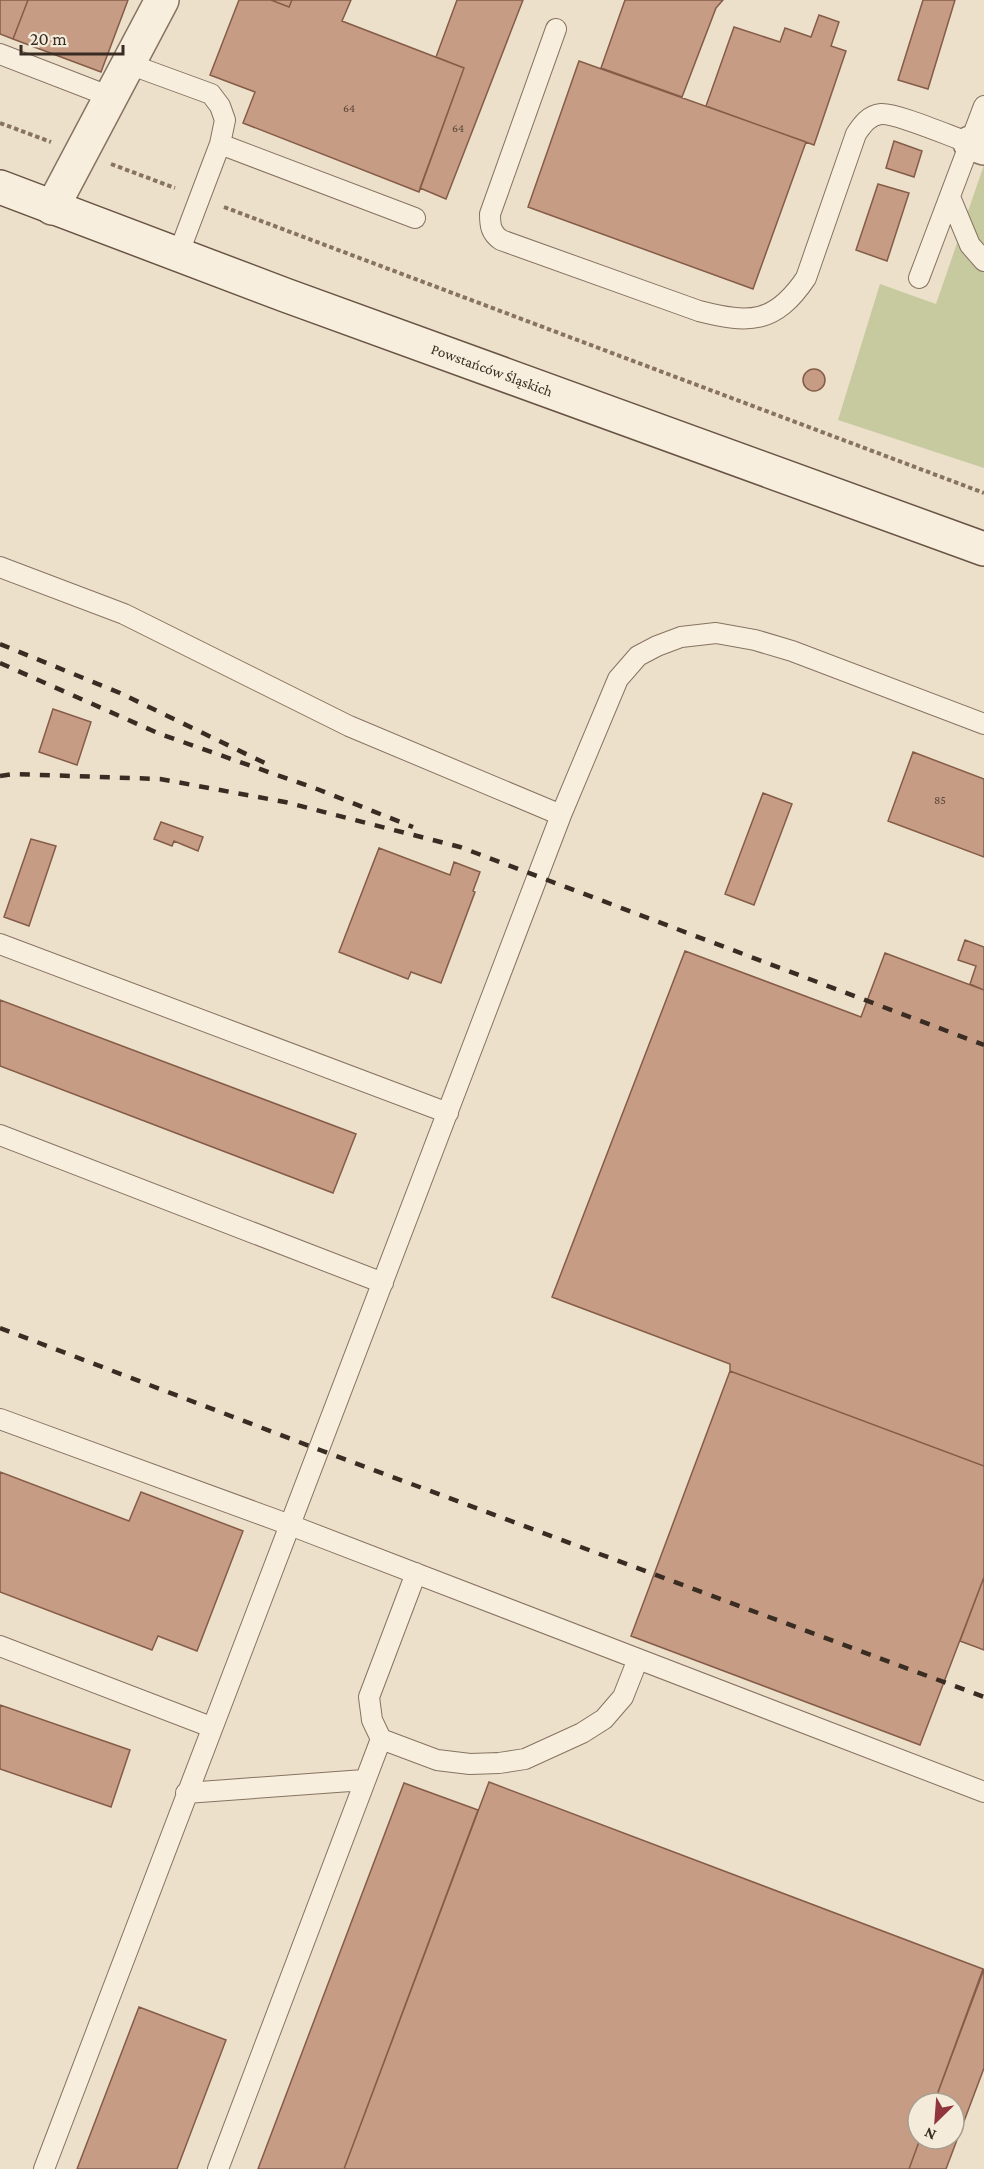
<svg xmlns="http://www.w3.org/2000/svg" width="984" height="2169" font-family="'Crimson Pro',serif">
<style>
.green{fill:#c7c99f}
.building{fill:#c69c84;stroke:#855c48;stroke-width:1.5}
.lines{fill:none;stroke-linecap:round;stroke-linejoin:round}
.service-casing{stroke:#877360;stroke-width:22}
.minor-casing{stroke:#877360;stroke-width:36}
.secondary-casing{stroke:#695443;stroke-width:36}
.path{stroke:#877360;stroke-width:4;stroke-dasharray:4.5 3;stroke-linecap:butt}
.service{stroke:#f7eede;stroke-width:20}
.minor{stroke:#f7eede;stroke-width:33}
.secondary{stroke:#f7eede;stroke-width:33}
.rail{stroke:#392c22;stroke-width:4.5;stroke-dasharray:10 10;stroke-linecap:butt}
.labels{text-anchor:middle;stroke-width:5;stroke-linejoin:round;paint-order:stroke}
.number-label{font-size:12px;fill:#5c483a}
.street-label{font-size:15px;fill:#392c22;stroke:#f4ebda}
</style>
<rect width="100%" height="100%" fill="#ece0cb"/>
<path class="green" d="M984,165V468L838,420L880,284L936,304Z"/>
<path class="building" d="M0,0H28L13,39L0,34Z
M28,0H128L101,72L13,39Z
M239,0H271L289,7L292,0H351L342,21L464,68L419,192L243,123L255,92L210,75Z
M271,0H292L289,7Z
M457,0H523L446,199L420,188L464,68L436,57Z
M625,0H723L716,8L682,97L601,68Z
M923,0H955L928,89L898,80Z
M819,15L839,22L831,46L846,51L814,145L706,106L734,27L780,42L785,28L811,37Z
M579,61L806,142L753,289L528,207Z
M894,141L922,151L914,177L886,168Z
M878,184L909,193L887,261L856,250Z
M803 380a11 11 0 1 1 22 0a11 11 0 1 1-22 0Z
M53,709L91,722L77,765L39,752Z
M913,752L984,779V857L888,821Z
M763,793L792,804L754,905L725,894Z
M161,822L203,837L198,851L174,841L172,846L154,839Z
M31,839L56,846L29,926L4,917Z
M379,848L450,875L454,862L480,872L473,891L475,892L441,983L411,972L408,979L339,952Z
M965,940L984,947V990L970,984L976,966L958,960Z
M685,951L861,1017L885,953L984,990V1466L730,1371V1364L552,1297Z
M0,1000L356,1134L333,1193L0,1066Z
M730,1371L984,1466V1577L920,1745L631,1636Z
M0,1472L129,1521L141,1492L243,1531L197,1651L158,1636L152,1650L0,1592Z
M984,1577V1650L960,1641Z
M0,1705L130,1750L111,1807L0,1769Z
M489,1782L983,1969L934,2103H918V2139H920L909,2169H344Z
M404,1783L478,1810L344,2169H258Z
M984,1969V2068L946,2169H909L920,2139H954V2103H934Z
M139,2007L226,2040L177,2169H77Z"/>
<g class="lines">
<g class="service-casing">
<path id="service" d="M556,29L490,214C490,226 491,233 501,240L699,311C750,324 775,324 806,278L856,134C862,125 869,115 881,114C897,113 952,137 970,143
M0,54L111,97
M129,64L211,94L220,106L225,120L220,144
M950,197L970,245L984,261
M178,255L220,144L415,218
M919,278L984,106
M0,567L124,614L349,726L561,815
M0,944L448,1113
M0,1135L383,1283
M0,1419L290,1525L984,1792
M0,1646L211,1727
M381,1739L437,1760L470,1764L499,1763L525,1759L582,1733L604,1719L623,1697L638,1659
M186,1793L364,1780
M44,2169L561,815L618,679L638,656L657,646L681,637L716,633L755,640L792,651L984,724
M218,2169L381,1739L372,1720L369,1697L416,1573"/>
</g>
<g class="minor-casing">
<path id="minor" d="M970,143L984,148
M52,208L162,0"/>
</g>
<g class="secondary-casing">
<g id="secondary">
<path id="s1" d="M0,187L285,295L984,549"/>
</g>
</g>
<path class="path" d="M0,123L51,142
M111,164L175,188
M224,207L984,493"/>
<use href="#service" class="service"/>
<use href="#minor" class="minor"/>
<use href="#secondary" class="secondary"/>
<path class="rail" d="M0,644L120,693L271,766
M0,663L160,734L317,789L413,827
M0,776L13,774L160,779L285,802L460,847L984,1045
M0,1328L320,1450L984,1697"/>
</g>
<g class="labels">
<g class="number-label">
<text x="349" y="112">64</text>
<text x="458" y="132">64</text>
<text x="940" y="804">85</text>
</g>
<g class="street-label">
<text dy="5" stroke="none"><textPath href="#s1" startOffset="525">Powstańców Śląskich</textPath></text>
</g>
</g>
<g transform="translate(936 2121) rotate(205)"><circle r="28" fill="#f4ebda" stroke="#a99f90" stroke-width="1.5"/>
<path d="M0-4.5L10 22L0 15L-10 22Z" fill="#91353c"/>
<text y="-9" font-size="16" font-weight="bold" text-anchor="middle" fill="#392c22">N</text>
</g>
<path d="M21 45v9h102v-9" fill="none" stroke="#392c22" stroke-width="3"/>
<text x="30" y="45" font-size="18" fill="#392c22" stroke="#f4ebda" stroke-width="4.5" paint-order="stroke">20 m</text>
</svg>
